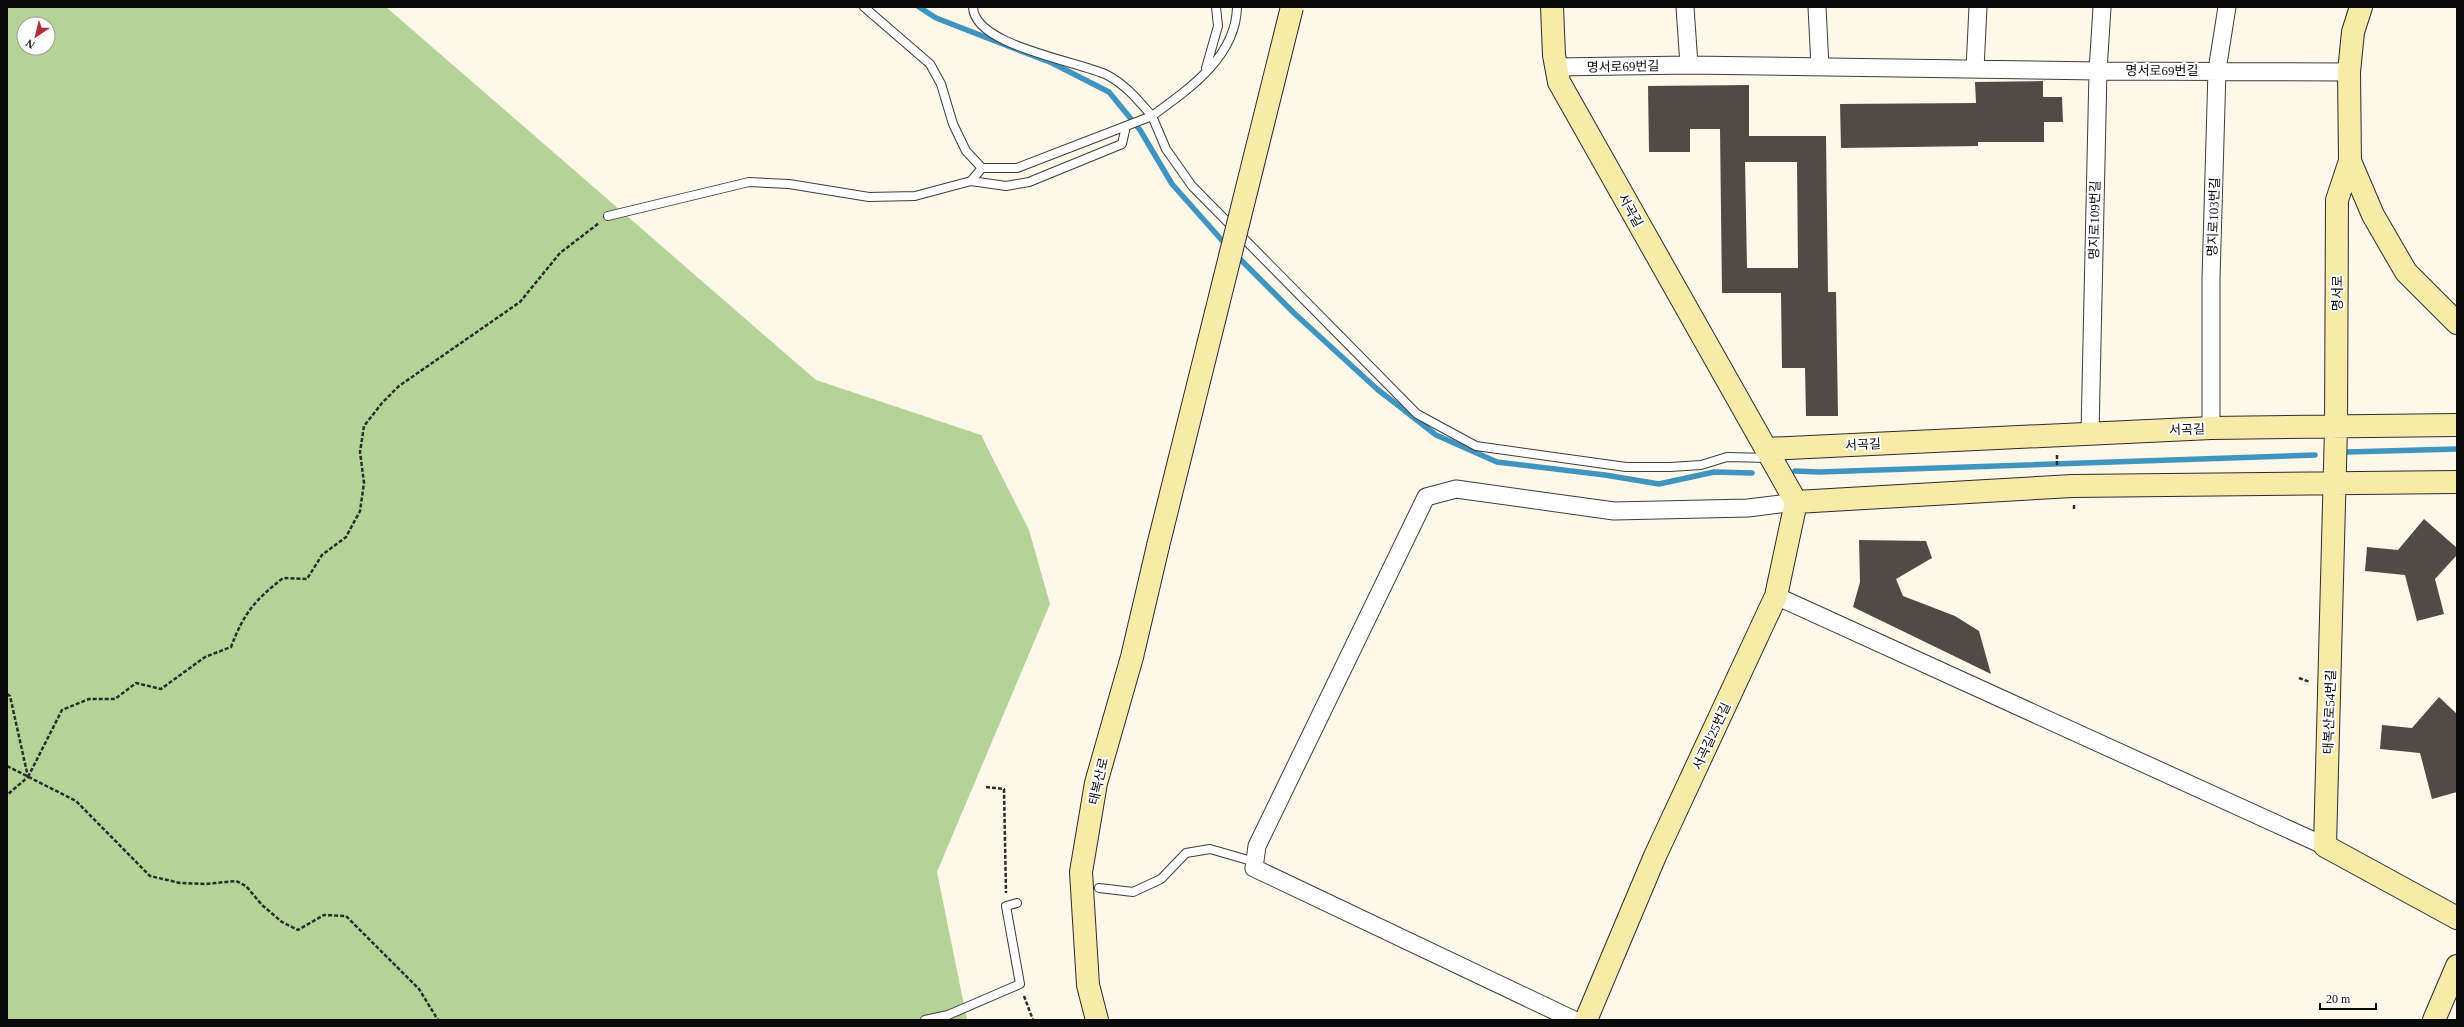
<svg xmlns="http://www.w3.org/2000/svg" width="2464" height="1027" font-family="'Times New Roman','Noto Sans KR',serif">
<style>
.forest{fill:#b5d397;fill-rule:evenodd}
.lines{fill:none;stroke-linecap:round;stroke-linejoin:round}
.stream{stroke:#4094c0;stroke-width:5.5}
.building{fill:#514b47;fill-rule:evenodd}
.lane-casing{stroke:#3d3d3d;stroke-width:10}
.street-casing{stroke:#3d3d3d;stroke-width:19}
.secondary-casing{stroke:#2c2c2c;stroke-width:24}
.path{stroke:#2c2c2c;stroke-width:2.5;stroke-dasharray:4 2;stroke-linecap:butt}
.lane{stroke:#fff;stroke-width:8}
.street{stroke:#fff;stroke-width:17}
.secondary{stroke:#f8eba9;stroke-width:22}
.secondary-bridge-casing{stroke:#2c2c2c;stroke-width:24;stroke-linecap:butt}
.secondary-bridge{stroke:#f8eba9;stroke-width:22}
.labels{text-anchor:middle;stroke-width:4;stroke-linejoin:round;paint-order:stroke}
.street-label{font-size:13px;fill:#0a0a0a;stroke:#fff}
</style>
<rect width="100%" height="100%" fill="#fdf8e9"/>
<path class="forest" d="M7,7H386L816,380L981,435L1029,530L1050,604L937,872L967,1020H7ZM24,24H48V48H24Z"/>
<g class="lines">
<path class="stream" d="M919,7L936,18L1052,63L1109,92L1140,130L1172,184L1227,246
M1236,255L1294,313L1377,389L1436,435L1497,462L1605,475L1659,484L1714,472L1752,473
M2347,452L2457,449
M1795,471L1819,472L2315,455"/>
</g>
<path class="building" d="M2043,81V97H2062L2063,122H2044V142H1978V146L1841,148L1840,104L1976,103L1975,82Z
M1749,85V136H1826L1828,292H1836L1838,416H1806L1805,368H1782L1781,293H1722L1720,129H1690V152H1649L1648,86ZM1745,162H1797L1798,268H1747Z
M2424,519L2457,548V555L2435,579L2444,614L2417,621L2405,575L2365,571L2367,547L2398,550Z
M1859,540L1926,541L1932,558L1896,579L1903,596L1955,616L1979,631L1991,674L1853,607L1860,582Z
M2439,697L2457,714V792L2432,799L2420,753L2380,749L2382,725L2412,728Z"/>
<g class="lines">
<g class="lane-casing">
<path id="lane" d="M864,7L930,64L941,84L953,124L966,151L982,168
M973,7C974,46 1078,61 1107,75C1126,85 1138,100 1152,116C1189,89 1236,57 1237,7
M1206,68L1218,26L1216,7
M971,181L1006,186L1029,182L1122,144L1126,126
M608,216L749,182L789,184L869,197L915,196L971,181L982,168H1017L1152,116L1166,149L1192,186L1417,414L1476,446L1626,467H1670L1701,465L1727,457L1769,458
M1099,888L1133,892L1161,879L1186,853L1210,849L1255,862
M925,1020L948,1015L1020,984L1006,906L1017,903"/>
</g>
<g class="street-casing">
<path id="street" d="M1685,7L1689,65
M1817,7L1820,67
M1556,67L1689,65L2098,71L2349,72
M1975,69L1978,7
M2211,428V279L2217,70L2227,7
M2090,433L2098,71L2102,7
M1776,596L2325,846
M1574,1020L1254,868L1257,846L1426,497L1456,489L1614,511L1748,508L1796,502"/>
</g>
<g class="secondary-casing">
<path id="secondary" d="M1552,7L1554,55L1559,82L1796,502L1776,596L1655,856L1586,1020
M2361,7L2353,32L2349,72L2350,161L2373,215L2406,272L2457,323
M2350,161L2337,200L2336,428L2325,846L2457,918
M1766,449L2211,428L2457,425
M1796,502L2072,486L2457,482
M1097,1020L1088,985L1081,872L1096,783L1132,657L1158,546
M2434,1020L2457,966"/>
</g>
<path class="path" d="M2057,455V466
M2074,505V511
M2299,678L2310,682
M7,694L10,696L28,777L7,795
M7,766L76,801L150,876L180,883L206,884L236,881L246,886L262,905L282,922L298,930L324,915L346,916L419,989L438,1020
M28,777L62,710L89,699H115L136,683L161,689L205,657L231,647C244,613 254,601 283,578L307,579L322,555L346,537L360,511L364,483L360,452L364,426L382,403L399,386L520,302L560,253L599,223
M986,787L1004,789L1006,893
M1024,996L1033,1020"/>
<use href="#lane" class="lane"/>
<use href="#street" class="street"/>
<use href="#secondary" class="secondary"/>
<g class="secondary-bridge-casing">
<path id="secondary-bridge" d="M1158,546L1292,7"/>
</g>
<use href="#secondary-bridge" class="secondary-bridge"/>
</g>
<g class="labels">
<g class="street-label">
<text transform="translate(1623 66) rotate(-1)" y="5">명서로69번길</text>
<text x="2162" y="75">명서로69번길</text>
<text transform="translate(1631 210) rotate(61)" y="5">서곡길</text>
<text transform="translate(2213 217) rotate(-88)" y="5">명지로103번길</text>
<text transform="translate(2094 220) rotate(-89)" y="5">명지로109번길</text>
<text transform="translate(2337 293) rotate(-90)" y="5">명서로</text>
<text transform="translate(2187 429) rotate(-2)" y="5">서곡길</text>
<text transform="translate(1863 444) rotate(-3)" y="5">서곡길</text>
<text transform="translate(2329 712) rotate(-88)" y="5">태복산로54번길</text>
<text transform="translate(1711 736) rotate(-65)" y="5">서곡길25번길</text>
<text transform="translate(1098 781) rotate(-77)" y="5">태복산로</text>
</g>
</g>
<rect width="2464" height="1027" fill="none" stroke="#0a0a0a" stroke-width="16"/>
<g transform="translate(36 36) rotate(215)"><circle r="19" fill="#ffffff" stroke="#9d9d9d"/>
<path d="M0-3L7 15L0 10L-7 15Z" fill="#ac2f3c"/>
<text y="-6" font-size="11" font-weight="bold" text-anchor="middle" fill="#0a0a0a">N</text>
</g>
<path d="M2320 1003v6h56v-6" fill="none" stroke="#0a0a0a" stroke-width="2"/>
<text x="2326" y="1003" font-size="12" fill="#0a0a0a" stroke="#ffffff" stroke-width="3" paint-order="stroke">20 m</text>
</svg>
